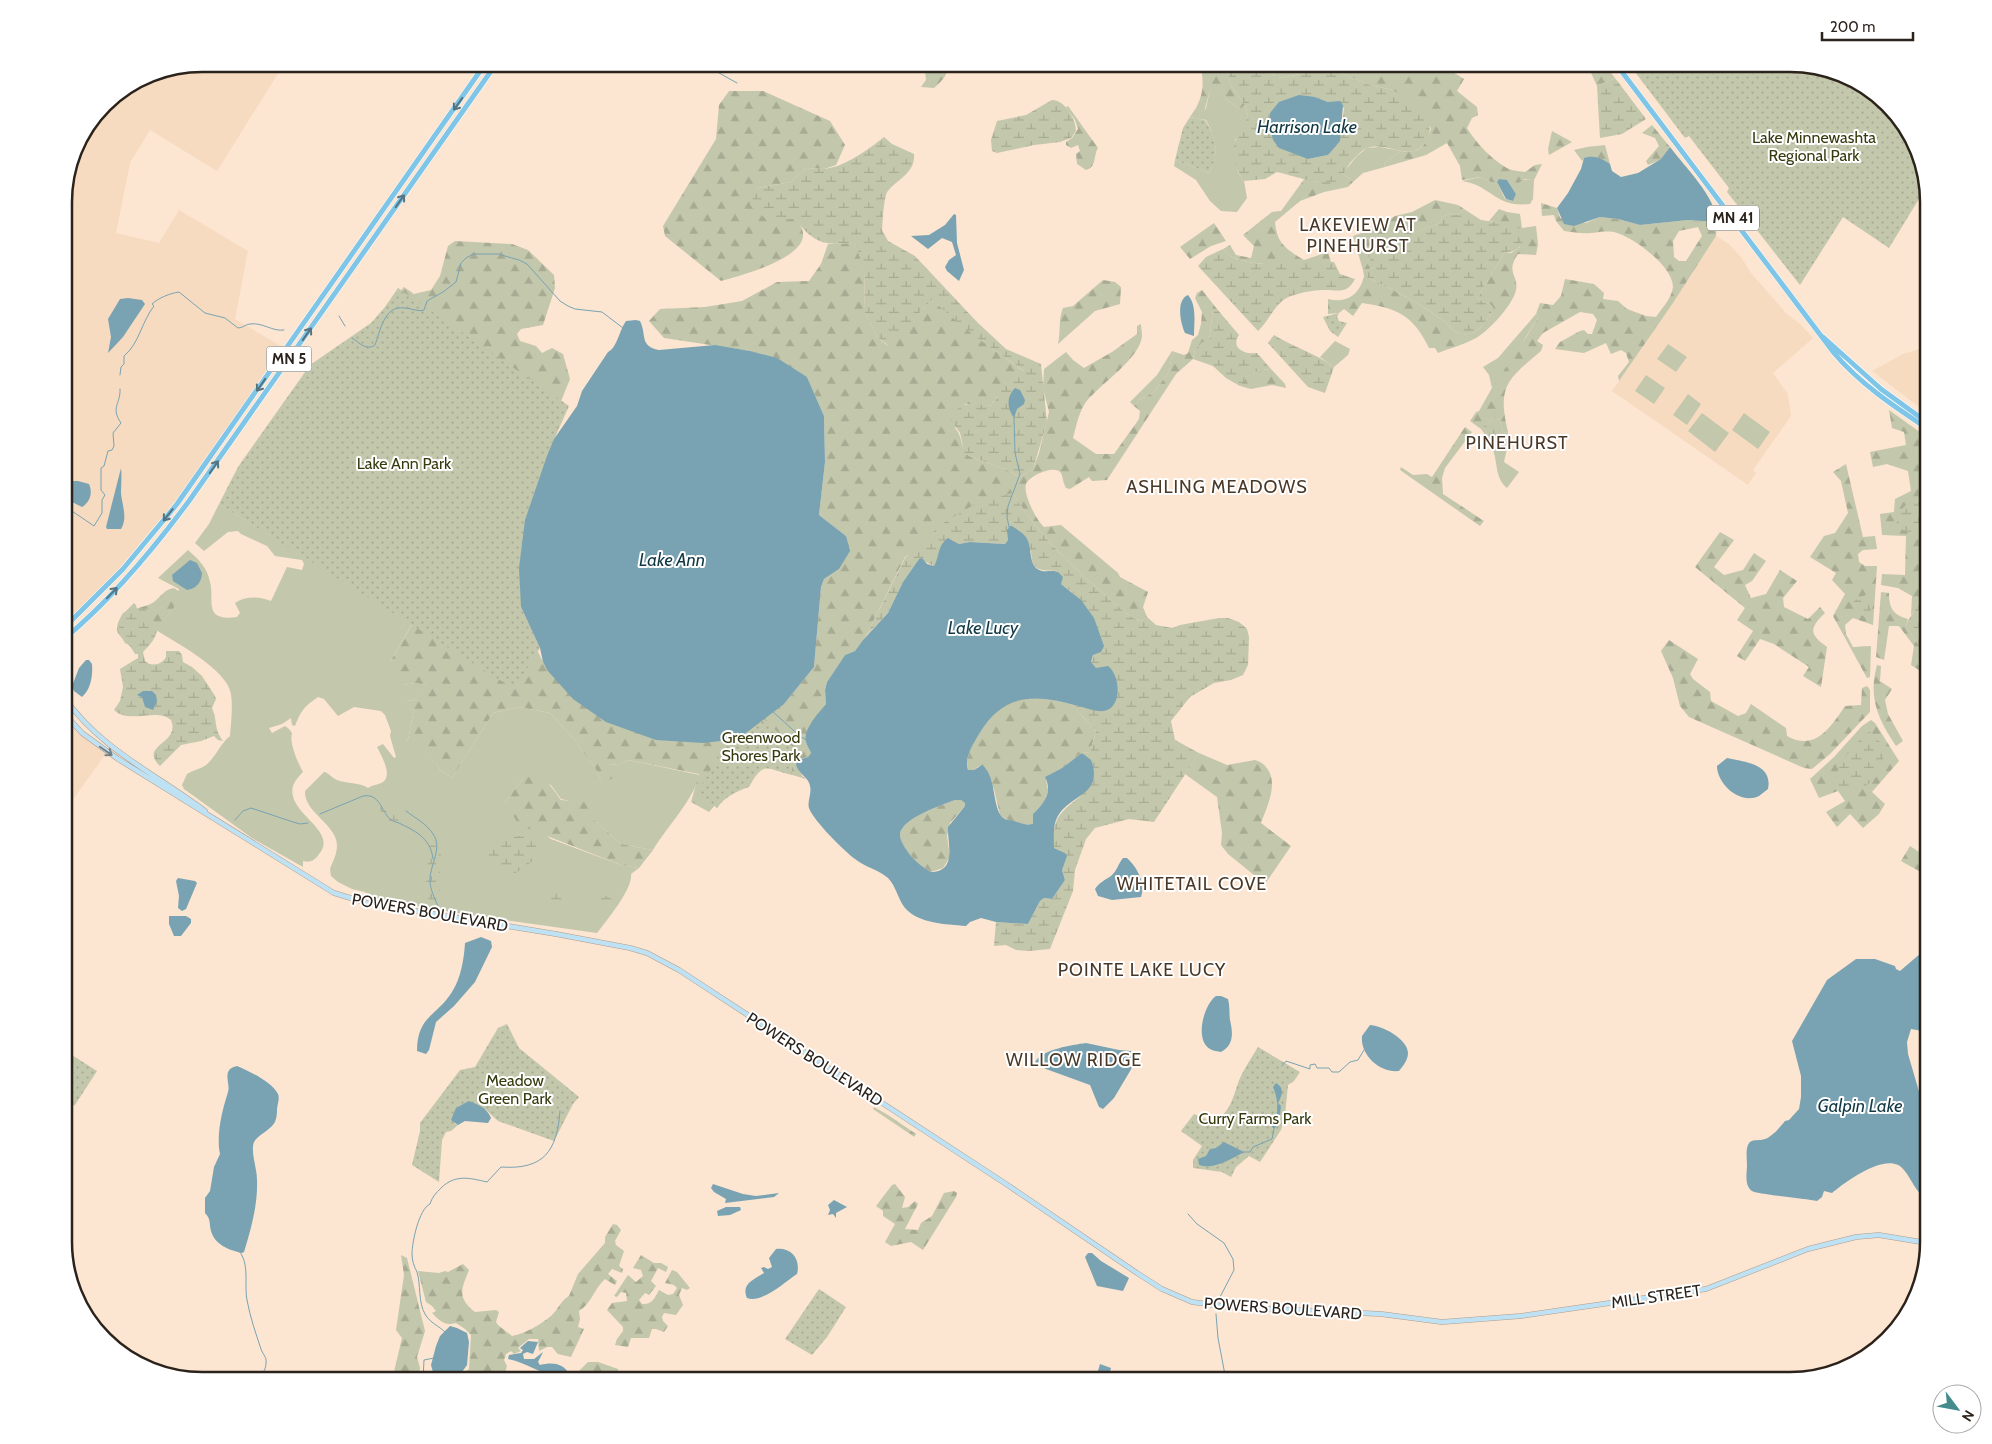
<svg xmlns="http://www.w3.org/2000/svg" width="1992" height="1444" font-family="Cabin,sans-serif">
<style>
.built{fill:#f7dbc1}
.grass{fill:#c3c7ab}
.forest{fill:url(#forest-firs);fill-rule:evenodd}
.wetland{fill:url(#wetland-marsh);fill-rule:evenodd}
.park{fill:url(#park-dots)}
.water{fill:#79a3b2;fill-rule:evenodd}
.lines{fill:none;stroke-linecap:round;stroke-linejoin:round}
.stream{stroke:#79a3b2;stroke-width:1}
.secondary-casing{stroke:#b19c89;stroke-width:5.5}
.primary-casing{stroke:#fff;stroke-width:6}
.secondary{stroke:#bee2f4;stroke-width:4.5}
.primary{stroke:#7ec5e8;stroke-width:5}
.oneway{stroke:#547482}
.oneway2{stroke:#748288}
.labels{text-anchor:middle;stroke-width:4;stroke-linejoin:round;paint-order:stroke}
.shield{fill:#fff;stroke:#6b655f;stroke-width:1}
.shield-label{font-size:15px;font-weight:bold;fill:#2b231b}
.park-label{font-size:16px;fill:#363a0d;stroke:#fff}
.street-label{font-size:16px;fill:#2b231b;stroke:#fff}
.water-label{font-size:18px;font-style:italic;fill:#113844;stroke:#fff}
.neighbourhood-label{font-size:18px;letter-spacing:1px;fill:#493827;stroke:#fff}
.rim{fill:none;stroke:#2b231b;stroke-width:2.5}
</style>
<defs>
<pattern id="forest-firs" width="22" height="20" patternUnits="userSpaceOnUse" patternTransform="scale(1.25)"><rect width="22" height="20" fill="#c3c7ab"/><path d="M5 1l3.5 6h-7zM16 11l3.5 6h-7z" fill="#a8ab93"/></pattern>
<pattern id="wetland-marsh" width="20" height="14" patternUnits="userSpaceOnUse" patternTransform="scale(1.25)"><rect width="20" height="14" fill="#c3c7ab"/><path d="M1 5h8M5 5V1M11 12h8M15 12V8" fill="none" stroke="#a8ab93"/></pattern>
<pattern id="park-dots" width="8" height="8" patternUnits="userSpaceOnUse" patternTransform="scale(1.25)"><rect width="8" height="8" fill="#c3c7ab"/><path d="M2 2h.1M6 6h.1" fill="none" stroke="#a8ab93" stroke-width="1.8" stroke-linecap="round"/></pattern>
</defs>
<rect width="100%" height="100%" fill="#fce5d1"/>
<path class="built" d="M202,64H284L217,171L150,130L130,163L116,233L159,243L179,210L248,251L235,319L286,349L210,458L149,538L64,628V194L74,149L105,104L150,74Z
M1716,236L1729,244L1741,257L1751,273L1787,314L1800,324L1813,338L1773,373L1788,394L1791,416L1753,470L1756,473L1748,485L1612,391L1673,303Z
M1928,339V414L1872,371L1903,354L1920,349Z
M64,712L73,724L107,752L64,812Z"/>
<path class="grass" d="M1217,85L1227,100L1240,109L1245,105L1248,116L1244,128L1235,140L1238,172L1244,181L1247,198L1237,212L1221,211L1210,201L1196,180L1174,166L1175,160L1209,173C1220,153 1216,139 1206,120L1190,117L1196,108L1204,111L1206,108L1210,90Z
M1380,147L1401,151L1384,163L1385,167L1363,173L1353,182L1343,173L1357,156L1367,148Z
M1481,177L1491,182H1497L1505,199L1513,201L1516,194L1507,180C1519,183 1523,178 1534,180L1533,199L1530,204C1495,208 1493,186 1462,181Z
M1536,314L1538,317L1508,367L1492,388L1489,375L1483,367L1498,358Z
M1335,341L1350,349L1348,355L1334,367L1320,357Z
M1668,344L1687,357L1676,372L1657,359Z
M1172,351L1175,352L1171,360L1169,372L1153,393L1140,399L1134,406L1130,402L1157,375Z
M1646,375L1665,388L1654,404L1635,391Z
M1688,394L1701,404L1687,425L1673,415Z
M1702,413L1729,433L1715,452L1688,431Z
M1744,413L1770,432L1758,449L1732,430Z
M1483,427L1491,439L1502,436L1503,433L1508,432V444L1504,462L1519,472L1507,488C1495,478 1498,464 1493,450C1491,442 1486,436 1481,429Z
M219,504L412,624L390,662L404,685L415,683L428,685L414,700L406,701L409,708L414,711C411,720 410,736 407,741L437,764L440,770L452,778L493,713L519,707L550,713L572,737L595,768L601,780L608,764L618,765L628,760L700,775C691,803 668,825 653,850L621,844L574,802L561,799L551,785L524,777L505,802L551,839L621,865L639,868L631,874C633,889 606,921 597,933L469,915L373,898L365,892L352,889L338,882L331,876L330,869C333,861 337,854 337,846C337,824 304,813 305,791L324,772C330,773 331,778 337,780C347,784 359,782 368,788C372,785 378,785 383,782C393,775 381,755 377,747L383,744L394,758L396,757L390,736L391,731L385,715L381,711L354,707L338,716L324,699L318,697C305,706 301,710 295,726L292,725L291,718L282,724L269,728L272,733L285,726L289,729L292,733C289,743 298,763 303,772C297,778 290,786 293,796C297,817 337,833 319,854C315,860 311,863 303,861V867L252,838L184,789L182,785L187,774C193,770 201,769 206,765C216,757 220,744 230,736C231,723 233,707 231,694C227,669 176,643 156,630L171,611L179,589L158,578L188,550C199,560 207,567 210,582C215,600 202,622 237,617L240,613L235,603C245,596 259,596 271,601L287,567L302,570L304,564L302,560L275,556L267,546L241,534L238,531L228,532L204,551L195,543L209,524Z"/>
<path class="forest" d="M930,64H949C948,75 942,81 934,88L921,87L926,80L925,71Z
M1200,64H1225L1231,86L1245,105L1240,109L1227,100L1217,86L1210,90L1204,112L1196,108C1204,93 1204,80 1200,64Z
M1256,64H1440L1464,79L1457,91L1477,107L1478,115L1472,118L1467,128C1476,143 1493,161 1509,169C1514,171 1520,171 1525,172L1535,165L1542,164L1534,180L1525,179L1518,183L1499,179L1497,182H1491L1481,177L1462,180L1460,166L1447,143L1426,155L1385,167L1384,163L1401,151C1420,154 1426,146 1431,128L1393,90L1370,85L1339,72H1309L1281,78L1260,69Z
M1587,64H1604L1615,78L1597,86Z
M729,91H763L830,121L845,145L836,165L824,169L806,168L791,182L757,188C769,198 797,215 802,229C813,257 739,276 721,281L665,236L663,226L716,139L719,105Z
M1068,106L1098,148C1093,156 1097,167 1086,170L1077,164L1076,154L1080,151L1078,145L1071,148L1066,145V142L1072,138L1078,129L1075,120L1066,107Z
M1652,125L1670,147L1662,159L1648,165L1646,161L1659,146L1655,138L1642,133Z
M1552,131L1572,142L1549,155L1548,149Z
M1605,145L1610,164C1602,159 1590,153 1582,161L1574,150L1587,147Z
M1343,173L1353,182L1348,187L1324,192L1300,201L1275,222C1277,244 1286,249 1304,260L1328,252L1331,262C1306,264 1237,271 1223,249L1230,245L1236,255L1251,258L1254,246L1243,235L1272,212L1281,211L1305,178L1318,182L1339,180Z
M1435,200L1458,205L1464,209L1457,215L1451,213L1442,217L1440,223L1411,234L1404,241L1395,242L1387,240L1373,263L1374,268L1363,270L1353,236L1379,227L1395,216L1412,212Z
M1541,203L1557,208L1560,218L1586,223L1600,217L1618,219L1640,225L1688,220L1717,222L1716,236L1673,303L1619,381L1618,376L1629,362L1626,353L1621,350L1611,354L1606,343L1584,353L1555,349L1560,342L1580,331L1584,330L1588,334H1592L1597,320L1593,314L1580,312L1543,333L1537,341L1543,345L1541,351C1507,380 1497,386 1508,432L1503,433L1500,420L1495,417L1481,429L1470,421L1476,412L1479,411L1492,388L1527,336L1538,317L1536,314L1540,303L1553,305L1561,296L1565,279L1594,284L1604,293L1603,299L1618,301L1627,309L1646,316L1656,317C1662,308 1672,298 1673,287C1673,266 1632,236 1614,232C1605,231 1600,232 1591,233C1583,234 1573,232 1564,231L1556,221L1554,215L1542,216ZM1698,227L1702,236L1686,261H1679L1674,257L1673,241L1679,231Z
M1499,209L1507,212L1520,214L1522,228L1536,226L1538,244L1536,255L1518,254C1505,273 1519,275 1516,290C1513,305 1487,333 1474,339C1463,345 1450,348 1438,353L1435,348H1429C1413,315 1397,308 1362,303L1353,316L1344,309L1339,313L1328,314V299C1347,304 1360,294 1364,276C1391,289 1417,301 1441,319C1449,325 1456,336 1467,334C1480,333 1487,319 1494,309L1491,305L1478,299L1481,291L1505,252L1511,253L1520,247C1511,229 1510,224 1489,221Z
M1214,223L1226,241L1211,246L1190,259L1180,247Z
M455,241L512,244L528,250L554,275L555,288L543,325L521,329L517,334L520,341L536,346L542,353L552,348L563,354L570,379L542,448L359,340L404,287L414,294L431,290L440,276L448,246Z
M855,243L865,271L864,311L877,337L887,345L932,300L986,344L1025,372L996,398L991,406L965,404L955,428C963,436 960,449 969,456L1007,470L1020,477L1033,469L1039,453L1049,412L1043,388L1044,369L1066,352L1073,360L1084,368L1112,352L1137,334V326L1141,324C1141,328 1142,332 1142,336C1140,359 1100,384 1086,402C1079,411 1076,427 1073,438L1096,454H1114L1139,419L1140,411L1134,406L1140,399L1153,393L1169,372L1171,360L1175,352L1184,355L1188,353L1192,340L1198,335L1201,324L1202,312L1195,298L1197,293L1202,290L1217,309H1213L1209,342L1195,350L1193,359L1176,374L1107,480L1092,481L1089,477L1070,489L1066,488C1063,483 1063,477 1061,473C1055,464 1029,476 1026,484C1023,494 1036,520 1044,527L1061,525L1118,573L1120,577L1148,592L1143,607L1147,617L1140,621L1130,616C1086,579 1043,543 1013,493L905,557L866,636L855,651L845,655L827,682L825,690L826,704L810,725L806,742L811,753L808,757L800,759L802,776L806,779L762,766L728,791L709,812L691,802L699,774L628,760L618,765L608,764V768L614,772L613,778L606,781L601,780L595,768L572,737L550,713L519,707L493,713L452,778L440,770L437,764L410,745L407,741C410,736 411,720 414,711L404,705L406,701L414,700L427,685L415,683L404,685L398,683L391,675L390,662L427,599L515,606L547,670L784,704L814,667L821,587L824,579L839,569L846,536L819,515L825,462L824,416L807,377L750,351L664,338L649,321L660,309L705,307L742,301L777,282L809,281L821,264L828,244Z
M1103,280L1115,282L1121,287L1120,304L1095,311L1058,344C1061,331 1058,320 1063,308L1073,306Z
M1271,369L1285,384L1286,388L1272,385L1251,389L1240,386C1250,371 1253,371 1271,369Z
M1889,410L1928,438V508L1924,504L1909,532L1928,534V600H1923L1911,615L1912,596L1898,588L1881,585L1882,574L1905,575L1906,536L1882,535L1880,514L1894,512L1895,499L1911,491L1908,471L1887,464L1873,467L1870,452L1906,445L1904,432L1892,428Z
M1465,427L1472,432L1445,468L1442,478L1443,494L1484,521L1480,526L1400,470L1401,467L1413,475L1427,474L1432,477Z
M1846,464L1863,537L1875,536L1877,549L1863,550L1858,554L1859,562L1865,566H1877L1873,625L1853,618L1845,625L1846,634L1853,647L1871,646L1870,677L1867,678L1833,616L1845,594L1832,580L1836,573L1810,557L1824,536L1835,533L1848,513L1841,481L1833,472Z
M1720,532L1734,540L1714,567L1724,575L1743,570L1754,553L1766,561L1752,581L1745,585L1751,598L1766,594L1780,570L1797,581L1783,598L1784,607L1808,619L1820,607L1825,613C1808,629 1810,635 1827,647L1821,687L1803,676L1809,667L1774,644L1760,639L1745,661L1737,656L1753,631L1737,620L1745,608L1695,567Z
M174,588L180,592L178,602L138,654H135C125,634 108,638 123,613C132,608 145,608 154,602C161,596 165,589 174,588Z
M1881,592L1889,593C1889,608 1893,615 1908,619L1906,627L1919,645L1921,659L1928,662V676L1911,665L1914,646L1899,626H1889L1884,660L1876,657Z
M1669,640L1698,659L1690,674L1693,679L1710,692L1711,701L1738,716L1746,713L1751,704L1786,728L1787,736C1815,752 1831,727 1845,706L1861,705L1862,688L1867,686L1870,690V712L1830,754L1812,769L1804,768L1689,717L1680,706L1673,678L1661,651Z
M1877,665L1881,666L1880,681L1892,689L1885,700L1888,714L1903,741L1896,746C1878,719 1868,698 1877,665Z
M1042,697L1071,704L1096,731L1090,752L1082,753L1062,768L1049,775L1046,780L1048,790L1046,800L1033,814V824C1023,825 1008,822 1000,815L994,789L979,766L974,770H968C962,750 991,711 1008,703C1019,699 1031,698 1042,697Z
M1871,720L1875,723L1899,761L1872,792L1885,804L1879,814L1863,828L1850,814L1837,827L1826,812L1845,801L1838,791L1819,798L1810,779L1834,757L1862,726Z
M1199,753L1227,765L1255,760C1258,761 1263,763 1265,766C1280,781 1267,807 1261,823L1291,846L1265,884L1228,854L1221,845L1222,833L1217,797L1185,774Z
M524,777C546,776 549,783 561,800L591,803L593,819L621,844L653,850L639,868L621,865L519,825L505,802Z
M955,800H961L965,803V806L950,823L947,836L950,857L943,868L931,872C921,866 912,859 906,849C903,845 900,839 900,834C902,818 942,805 955,800Z
M1910,846L1928,858V876L1901,861Z
M874,1107L888,1115L916,1134L914,1137L910,1134L873,1109Z
M895,1184L905,1197L902,1208L908,1207L915,1201L918,1204L905,1229L918,1230L921,1223L932,1216L944,1193L954,1191L957,1193L956,1197L923,1250L911,1242L891,1246L885,1242L895,1224L883,1216V1211L876,1206L892,1185Z
M613,1224L617,1225L621,1230L615,1241L616,1245L624,1251L619,1266L623,1269L622,1273L612,1269L608,1274L617,1281L615,1285L605,1279C594,1289 591,1304 579,1311L580,1319L578,1327L584,1329L571,1357L558,1354L552,1347H547L539,1351L538,1339H529L518,1348L521,1351L514,1354L511,1351L506,1354L504,1360L507,1366L503,1380H488V1377L483,1374L460,1380L456,1379L469,1369L471,1335L465,1329L456,1323C444,1326 440,1321 432,1313L436,1311L432,1306L426,1302L418,1271L439,1273L445,1271L448,1272L463,1264L469,1270C462,1288 456,1297 475,1312L496,1310L499,1312L496,1322L498,1325L512,1336C526,1333 540,1325 551,1316C558,1310 561,1300 569,1296L578,1274L605,1243V1237Z
M401,1255L407,1258L425,1331L417,1357L420,1368L418,1379L420,1380H392L402,1338L396,1330L404,1275Z
M641,1255L654,1263H661L668,1267L666,1272L658,1268L651,1281L656,1286L649,1295L645,1293L639,1300L642,1304C652,1305 655,1298 659,1290L668,1295L673,1294L677,1288L674,1285L665,1283L672,1270L677,1272L690,1288L687,1290L682,1288L679,1295L683,1305L676,1315L664,1313L662,1317L663,1321L668,1326L664,1332L656,1329H652L649,1338H631L628,1347L615,1345L617,1339L623,1331V1327L607,1310L612,1303L627,1301L626,1293L621,1292L617,1297L614,1296L628,1275L636,1282L643,1276L641,1270L633,1268Z
M588,1362H598L618,1369L619,1378L617,1380H570Z"/>
<path class="wetland" d="M1225,64H1256L1260,69L1281,78L1309,72H1339L1370,85L1393,90L1426,110C1429,122 1433,132 1425,143C1410,163 1387,141 1368,148C1361,150 1355,158 1350,163C1346,168 1344,174 1340,179C1331,189 1290,175 1277,172L1265,179L1244,181C1236,170 1231,156 1235,142C1237,134 1245,125 1248,116L1245,105L1231,86ZM1315,97L1344,108L1341,133L1328,155L1308,159Z
M1615,78L1646,119L1622,134L1600,138L1597,86Z
M1052,100C1065,100 1076,119 1076,131L1071,138L1060,142L1034,145L997,153L992,151L991,140L997,121L1026,115Z
M884,137L892,144L914,154C916,176 890,182 886,195C883,206 883,219 882,230L888,241L915,256L977,322L1006,349L1041,364L1047,422L1033,469L1020,477L1007,470L969,456L964,452L960,433L951,420C959,399 972,404 991,406L1009,379L1024,371L973,335L932,300L888,345L877,337L864,311L865,272L855,243C825,245 815,245 795,219L767,220L750,205L757,188L791,182L806,168C812,168 817,169 823,169C843,168 868,150 884,137Z
M1464,209L1481,220L1502,223L1511,229L1522,228L1525,231C1524,244 1518,253 1505,252L1481,291L1478,299L1491,305L1494,309C1487,319 1480,333 1467,334C1456,336 1449,325 1441,319C1417,301 1391,289 1364,276L1363,270L1374,268L1368,255L1379,241C1388,240 1395,242 1404,241L1410,234L1440,223L1442,217L1451,213L1457,215Z
M1223,249C1239,273 1308,261 1334,262L1340,274L1355,279C1347,294 1339,290 1325,290C1315,290 1303,292 1294,295C1275,300 1271,319 1258,331L1198,266L1206,257Z
M1213,309H1217L1239,335C1230,348 1245,355 1257,353L1271,369C1253,371 1251,371 1240,386L1226,378L1213,366L1193,359L1195,350L1202,342H1209Z
M1274,335C1293,347 1315,353 1334,367L1325,393L1308,387L1268,343Z
M1495,417L1500,420L1503,433L1502,436L1494,440L1491,439L1483,427Z
M1013,493C1043,543 1086,579 1130,616L1140,621L1147,617L1156,625L1172,628L1180,625L1219,618H1228L1239,622L1247,629L1249,637L1248,665L1243,675L1231,680L1214,683L1190,697L1171,721L1175,740L1199,753L1154,822L1129,819L1095,828L1086,839L1075,870L1073,891L1050,949L1029,951L1016,950L1006,945L994,946L996,922L1028,924L1040,901L1044,898L1052,899L1065,880L1062,870L1065,853L1054,848C1052,818 1059,813 1082,795L1084,754L1082,753L1090,752L1096,731L1071,704L1079,706L1108,667L1097,669L1093,666L1091,662L1094,653L1073,593L1061,584L1057,571C1038,570 1032,571 1031,551L1008,540L1005,544L970,542L959,544L950,539L934,566L919,559L903,582L888,613L866,636L905,558L943,523L980,501Z
M1915,501L1924,504L1928,508V534C1919,533 1907,534 1900,528C1890,520 1904,502 1915,501Z
M1867,594C1873,599 1873,613 1867,618L1861,615L1852,604L1854,601Z
M1923,600H1928V662L1921,659L1919,645L1906,627C1908,617 1915,613 1918,603Z
M134,603L136,605L137,609H146L147,611L142,618L145,624H157C159,635 150,645 143,652L145,661C151,667 162,665 166,657V651H179L182,655L183,662L192,667L202,676L215,696L216,699L212,708C218,722 213,727 223,741L218,740L214,736L201,741L181,745L160,766C138,745 181,744 171,720C156,707 130,725 114,710L120,701L123,687L120,669L138,658V649L125,643L118,631L123,614Z
M1870,732C1903,754 1869,807 1834,783C1838,762 1852,748 1866,733Z
M372,796L385,804L403,825L387,822L377,804L371,798Z
M523,835L541,841L543,846C537,860 515,880 499,874L497,867C490,864 491,862 489,856C478,831 509,840 523,835Z
M434,844L439,847L441,854L439,885L441,903V906L437,907L428,904C430,897 426,891 425,884C424,871 432,860 426,848Z
M550,890L566,893L568,896L566,904L559,907L547,895V891Z
M602,894L611,898L614,902L609,912L598,905L599,895Z"/>
<path class="park" d="M1629,64H1790L1834,71L1874,92L1914,141L1925,189L1889,248L1843,217L1800,285L1727,192L1729,188L1689,136L1685,138Z
M1190,117L1205,120C1217,139 1220,154 1209,173L1175,160L1183,128Z
M398,288L569,406L548,453L521,607L540,648L514,689L219,504L238,467L310,365L371,323L385,307Z
M1339,313L1337,317L1339,321L1347,323L1338,337L1330,331L1323,317Z
M764,719L792,746V775C766,769 764,760 749,787C735,792 726,796 717,808L698,792L729,737Z
M507,1024L519,1048L579,1097L573,1104L554,1141L498,1121L485,1109L454,1123L458,1125L451,1131L446,1132L442,1140L439,1182L412,1165L420,1131V1123L460,1070L475,1067L498,1028Z
M1258,1047L1300,1072L1294,1081L1288,1085L1285,1115L1281,1130L1260,1162L1249,1156L1236,1167L1231,1177L1222,1172L1193,1168V1160L1202,1146L1181,1131L1194,1114L1210,1121C1231,1117 1233,1095 1240,1078C1245,1067 1252,1057 1258,1047Z
M64,1050L97,1071L75,1105L64,1109Z
M819,1289L846,1307L827,1337L812,1355L785,1339Z"/>
<path class="water" d="M1299,95L1315,97L1328,102L1340,101L1343,105L1340,141L1328,155L1308,159L1279,148L1273,140L1269,122L1270,113L1279,102Z
M1670,147C1685,167 1716,197 1717,222L1688,220L1640,225L1618,219L1600,217L1574,226L1564,224L1557,208L1568,193L1581,169L1584,158C1595,155 1601,158 1610,164L1612,171L1621,177L1638,173L1661,159Z
M1499,179L1507,180L1516,194L1513,201L1506,199L1497,182Z
M954,214L956,215L957,243L964,270L959,281L947,271L945,267L949,260L956,255L952,242L942,238L928,249L911,236L929,235L945,225Z
M1188,295C1197,305 1194,323 1194,336L1185,333C1180,322 1176,300 1188,295Z
M128,298L142,300L145,304L123,337L108,353L111,337L108,319L120,299Z
M636,320L640,321C647,335 639,346 659,350L715,345L750,351L777,358L807,377L824,416L825,462L819,515L846,536L850,551L839,569L824,579L821,587L814,667L784,704L738,739L703,743L656,740L606,722L573,699L547,670L543,662L540,648L521,607L519,568L525,520L548,453L554,439L577,406L582,391L608,352C617,348 619,331 626,321Z
M1015,388L1020,390L1025,400L1024,404L1017,409L1014,418C1007,408 1006,397 1015,388Z
M121,468C122,477 121,485 121,493C122,505 128,518 121,529H107L106,527Z
M64,481H78L89,484C93,493 90,502 82,507L64,498Z
M1010,526H1012C1016,529 1022,532 1025,536C1034,546 1026,567 1042,571C1047,572 1053,570 1058,572L1063,577L1061,584L1081,600L1094,618L1104,646L1101,652L1093,655L1091,662L1096,668L1108,666C1121,676 1122,708 1104,711C1095,712 1087,708 1078,706C1036,694 1004,692 979,734C973,744 964,758 968,770H974L982,765C998,777 991,812 1005,819C1009,821 1013,820 1017,822C1024,824 1026,825 1033,824V814C1044,803 1053,793 1045,777L1062,768L1082,753L1091,760C1105,797 1066,794 1056,820C1053,828 1054,839 1054,848L1065,853L1067,856L1062,870L1065,880L1052,899L1044,898L1040,901L1028,924L996,922L981,918L970,922L966,926C946,924 919,924 905,908C898,899 896,886 888,878C879,870 865,867 855,859C844,851 813,820 809,808C807,802 812,793 810,786C809,778 799,774 796,765L798,760L808,757L811,753C810,750 807,746 806,742C803,729 818,714 826,704L825,690L827,682L845,655L855,651L863,640L888,613L903,582L919,559L922,558L927,564L934,566C940,556 937,546 948,538L959,544L970,542L1005,544L1008,540L1007,530ZM955,800H961L965,803V806L948,827C947,843 958,871 931,872C921,866 912,859 906,849C903,845 900,839 900,834C902,818 942,805 955,800Z
M190,560L197,563L202,573C202,582 196,589 187,590L173,581L172,575Z
M86,660H89L92,664C93,675 91,689 82,697L74,691L72,686L79,668Z
M143,691H152L156,695L157,701L153,710L145,707L142,697L137,695Z
M1727,758C1745,762 1773,764 1768,789C1765,791 1762,794 1759,796C1740,805 1717,784 1717,766Z
M1123,858H1127C1137,867 1146,883 1141,897L1112,900L1098,896L1095,889C1100,882 1105,880 1111,876C1117,871 1118,864 1123,858Z
M178,878L195,881L197,883L186,909L182,911L178,908L179,896L176,881Z
M169,916H186L191,919V923L181,936H174L169,924Z
M481,937L491,941L492,947L475,982L454,1006L436,1022L429,1050L426,1054L417,1051C417,1016 437,1016 452,992C461,978 464,959 465,943Z
M1928,947V1032L1911,1029L1907,1042L1908,1054L1928,1122V1200C1915,1192 1913,1181 1904,1170C1889,1149 1845,1182 1832,1193L1824,1191L1822,1197L1817,1201C1807,1199 1756,1194 1752,1191C1744,1185 1747,1173 1747,1165C1747,1158 1745,1147 1750,1142C1754,1139 1760,1141 1765,1139C1773,1136 1780,1127 1785,1121L1789,1120L1799,1109L1801,1097V1076L1792,1041L1827,980L1856,959H1875L1895,966L1896,969L1900,971Z
M1216,996H1221L1228,999C1230,1006 1229,1013 1230,1020C1233,1033 1234,1045 1221,1052C1218,1051 1213,1051 1210,1049C1194,1040 1204,1004 1216,996Z
M1370,1025C1381,1025 1408,1039 1408,1053C1408,1060 1403,1066 1399,1071C1380,1073 1360,1055 1362,1036Z
M1086,1043L1119,1050L1131,1051L1135,1054L1136,1061L1114,1098L1103,1109L1099,1107L1090,1085L1046,1069L1035,1062C1043,1049 1072,1045 1086,1043Z
M237,1066C249,1071 272,1082 278,1094C280,1099 277,1105 277,1110C277,1116 276,1123 271,1127C265,1133 254,1137 253,1146C252,1157 257,1169 257,1180C258,1204 251,1229 244,1252L242,1253C229,1250 215,1245 211,1231C209,1223 211,1219 205,1213V1198L210,1191L214,1167L220,1154C216,1135 222,1111 228,1092C230,1086 226,1079 228,1072C230,1068 233,1067 237,1066Z
M1276,1083C1285,1088 1282,1096 1278,1103L1281,1106L1279,1123L1274,1129L1272,1127C1279,1113 1279,1102 1273,1087Z
M469,1101C479,1105 487,1108 491,1118L488,1123L465,1121L458,1125L451,1120L456,1108Z
M1224,1142L1244,1152C1231,1159 1214,1170 1199,1165L1198,1159L1206,1156L1210,1149L1216,1148Z
M713,1184L743,1194L756,1196L779,1193L774,1197L725,1203L726,1199L714,1192L711,1188Z
M834,1200L847,1207L836,1213V1218L833,1214L828,1215L830,1210L828,1205Z
M726,1207H740L741,1210L730,1215L718,1216L717,1211Z
M776,1249C791,1247 801,1259 797,1274C785,1282 761,1304 747,1298C741,1284 753,1280 764,1273L761,1268L764,1267L768,1269L772,1267L769,1258Z
M1088,1253H1092L1101,1261L1129,1278L1123,1291L1097,1286L1085,1257Z
M450,1326L457,1328L467,1333L469,1342L467,1365L462,1372L449,1379L434,1376L431,1365L436,1346L440,1336Z
M528,1341L538,1342L533,1354L527,1352L523,1354L524,1359H534L543,1352L538,1362L540,1365C553,1362 563,1363 570,1375L566,1379C556,1376 544,1373 535,1369C526,1365 518,1361 508,1359L509,1355L521,1353L523,1350L520,1348Z
M1100,1364L1111,1368L1108,1380L1097,1379V1374Z"/>
<g class="lines">
<path class="stream" d="M703,64L737,83
M339,316L345,326
M352,338C360,343 366,351 375,345C380,332 384,305 404,308C411,308 417,312 424,310L427,301L443,292L456,282L461,263L466,258L473,254H498L519,260L527,264L560,301L568,306L575,309L602,312L623,328
M120,375L121,367L124,364V356C139,344 142,321 154,306L152,304C158,298 171,293 179,292L205,313L225,318L238,328C243,328 246,324 250,324C262,322 273,332 284,330
M64,510L69,509L94,526L102,513V500L105,495L101,490V468L104,466L108,451L112,450L114,446L113,433L121,423C110,407 121,404 120,389
M1009,527L1007,517L1008,506L1020,474L1015,453L1014,418
M772,711L801,737L807,740
M406,811C415,818 427,824 433,834C443,848 430,864 430,880C430,889 434,897 438,906
M320,814L363,796C380,793 381,811 390,819C393,822 398,822 401,824C418,832 431,840 433,859
M235,820L243,811L251,808L293,822L300,824L308,823
M1282,1066L1286,1061L1310,1069V1065L1315,1064L1317,1068H1329L1332,1072H1339L1350,1062L1358,1060L1364,1050
M1244,1152H1250L1253,1147L1272,1139L1274,1129
M1188,1214L1197,1224L1224,1243L1233,1259L1234,1270L1219,1299
M239,1251C250,1264 244,1284 247,1300C250,1317 256,1334 261,1349C263,1355 267,1357 266,1363C266,1371 261,1374 258,1380
M1216,1314L1218,1338L1226,1380
M445,1332C439,1326 430,1323 425,1314C418,1302 421,1285 417,1272C414,1266 412,1261 412,1254C412,1242 419,1209 430,1204C432,1197 436,1193 441,1188C455,1174 470,1178 487,1182L501,1167C544,1170 557,1151 560,1111
M423,1380L424,1360L434,1358"/>
<g class="secondary-casing">
<path id="secondary" d="M64,697C100,749 156,774 205,811
M64,713L82,733L118,759L334,893L367,903L556,934L630,948L647,953L679,970L1006,1184L1137,1273L1162,1289L1192,1302L1230,1307L1381,1314L1442,1322L1521,1316L1706,1289L1808,1249L1856,1237L1879,1235L1921,1242
M1920,1241L1928,1243"/>
</g>
<g class="primary-casing">
<path id="primary" d="M1616,64L1834,353C1860,384 1895,407 1928,429
M1823,337L1881,389L1928,423
M64,628L123,569L177,504L485,64
M64,639C112,599 152,551 189,501L496,64"/>
</g>
<use href="#secondary" class="secondary"/>
<use href="#primary" class="primary"/>
</g>
<defs><path id="oneway-shaft" d="M-6 0H5M1.5-3L5.5 0L1.5 3" fill="none" stroke-width="1.6" stroke-linecap="round" stroke-linejoin="round" transform="scale(1.25)"/></defs>
<g class="oneway">
<use href="#oneway-shaft" transform="translate(458 104) rotate(125)"/>
<use href="#oneway-shaft" transform="translate(400 201) rotate(-55)"/>
<use href="#oneway-shaft" transform="translate(307 334) rotate(-55)"/>
<use href="#oneway-shaft" transform="translate(261 385) rotate(125)"/>
<use href="#oneway-shaft" transform="translate(214 467) rotate(-55)"/>
<use href="#oneway-shaft" transform="translate(168 515) rotate(128)"/>
<use href="#oneway-shaft" transform="translate(112 593) rotate(-46)"/>
</g>
<use class="oneway2" href="#oneway-shaft" transform="translate(106 751) rotate(35)"/>
<g class="labels">
<g class="shield">
<rect x="1707" y="205.5" width="52" height="25" rx="4"/>
<rect x="266.5" y="346.5" width="45" height="25" rx="4"/>
</g>
<g class="shield-label">
<text x="1733" y="223">MN 41</text>
<text x="289" y="364">MN 5</text>
</g>
<g class="park-label">
<text x="1814" y="143">Lake Minnewashta<tspan x="1814" dy="18">Regional Park</tspan></text>
<text x="404" y="469">Lake Ann Park</text>
<text x="761" y="743">Greenwood<tspan x="761" dy="18">Shores Park</tspan></text>
<text x="515" y="1086">Meadow<tspan x="515" dy="18">Green Park</tspan></text>
<text x="1255" y="1124">Curry Farms Park</text>
</g>
<g class="street-label">
<text transform="translate(430 912) rotate(10)" y="6">POWERS BOULEVARD</text>
<text transform="translate(815 1059) rotate(33)" y="6">POWERS BOULEVARD</text>
<text transform="translate(1656 1296) rotate(-8)" y="6">MILL STREET</text>
<text transform="translate(1283 1308) rotate(4)" y="6">POWERS BOULEVARD</text>
</g>
<g class="water-label">
<text x="1307" y="133">Harrison Lake</text>
<text x="672" y="566">Lake Ann</text>
<text x="983" y="634">Lake Lucy</text>
<text x="1860" y="1112">Galpin Lake</text>
</g>
<g class="neighbourhood-label">
<text x="1358" y="231">LAKEVIEW AT<tspan x="1358" dy="21">PINEHURST</tspan></text>
<text x="1517" y="449">PINEHURST</text>
<text x="1217" y="493">ASHLING MEADOWS</text>
<text x="1192" y="890">WHITETAIL COVE</text>
<text x="1142" y="976">POINTE LAKE LUCY</text>
<text x="1074" y="1066">WILLOW RIDGE</text>
</g>
</g>
<path d="M0 0H1992V1444H0ZM202 72H1790A130 130 0 0 1 1920 202V1242A130 130 0 0 1 1790 1372H202A130 130 0 0 1 72 1242V202A130 130 0 0 1 202 72Z" fill="#fff" fill-rule="evenodd"/>
<path class="rim" d="M202 72H1790A130 130 0 0 1 1920 202V1242A130 130 0 0 1 1790 1372H202A130 130 0 0 1 72 1242V202A130 130 0 0 1 202 72Z"/>
<g transform="translate(1957 1409) rotate(122)"><circle r="24" fill="#ffffff" stroke="#aaa7a4"/>
<path d="M0-4L9 19L0 12L-9 19Z" fill="#438b8d"/>
<text y="-8" font-size="14" font-weight="bold" text-anchor="middle" fill="#2b231b">N</text>
</g>
<path d="M1822 32v8h91v-8" fill="none" stroke="#2b231b" stroke-width="2.5"/>
<text x="1830" y="32" font-size="15" fill="#2b231b" stroke="#ffffff" stroke-width="4" paint-order="stroke">200 m</text>
</svg>
